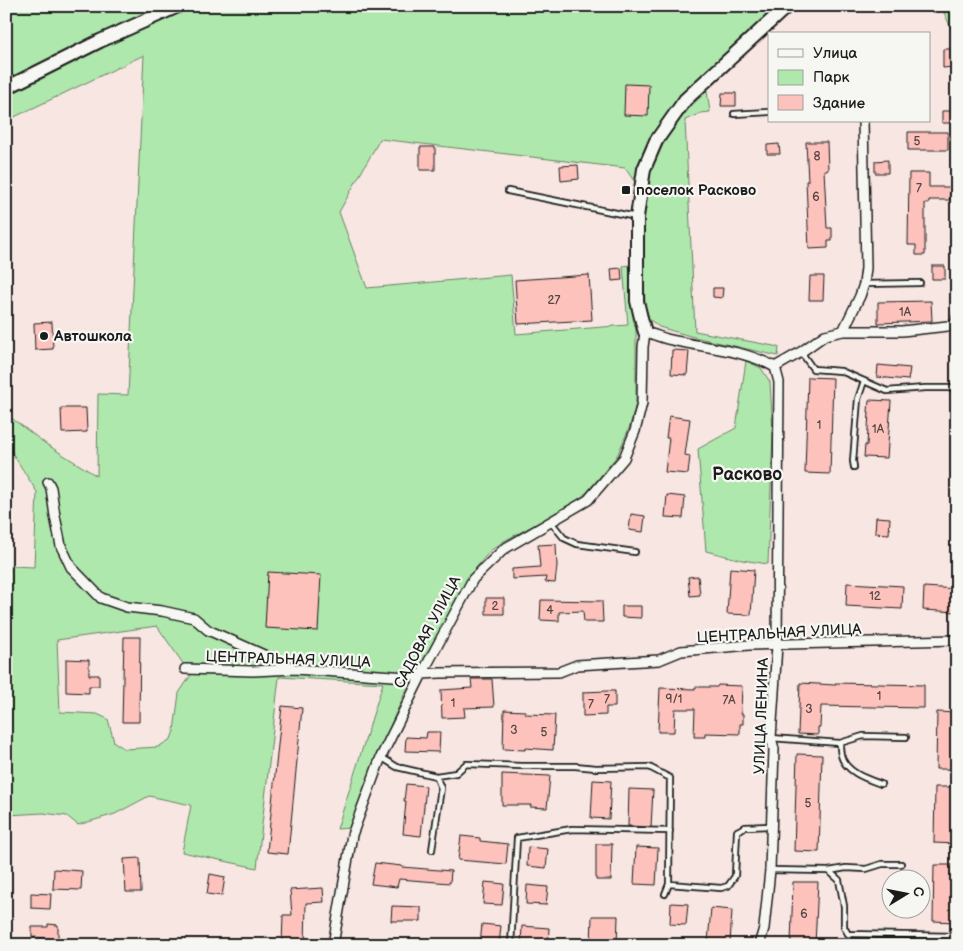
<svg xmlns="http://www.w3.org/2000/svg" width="963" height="951" font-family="'Balsamiq Sans',sans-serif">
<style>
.green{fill:#afe8ad;stroke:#668264;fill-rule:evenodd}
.building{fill:#fec2bc;stroke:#1c1c1c}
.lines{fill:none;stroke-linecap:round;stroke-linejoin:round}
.lane-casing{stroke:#1c1c1c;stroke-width:8}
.street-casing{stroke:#1c1c1c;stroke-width:12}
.secondary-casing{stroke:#1c1c1c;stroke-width:16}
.lane{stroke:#f6f6f2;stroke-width:4.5}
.street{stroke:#f6f6f2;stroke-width:9}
.secondary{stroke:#f6f6f2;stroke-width:12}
.poi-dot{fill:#1c1c1c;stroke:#f6f6f2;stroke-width:2}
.labels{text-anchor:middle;stroke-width:4.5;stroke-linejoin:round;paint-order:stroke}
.number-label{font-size:12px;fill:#544644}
.poi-label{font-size:15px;font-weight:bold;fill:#1c1c1c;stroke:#f6f6f2;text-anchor:start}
.street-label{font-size:15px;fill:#1c1c1c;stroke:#f6f6f2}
.quarter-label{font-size:18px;font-weight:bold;fill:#1c1c1c;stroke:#f6f6f2}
</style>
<rect width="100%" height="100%" fill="#f8e6e2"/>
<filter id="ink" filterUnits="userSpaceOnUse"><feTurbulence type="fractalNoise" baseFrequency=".02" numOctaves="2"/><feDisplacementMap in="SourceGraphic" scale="10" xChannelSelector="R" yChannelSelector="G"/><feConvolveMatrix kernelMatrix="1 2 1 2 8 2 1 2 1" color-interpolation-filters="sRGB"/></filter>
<g filter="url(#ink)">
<path class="green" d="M6,6H776L680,95L650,138L634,181L625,168L380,139L339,212L367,288L511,275L516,334L628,325L623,266L629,265L636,332V403L630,426L617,456L588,491L574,504L504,541L490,551L470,575L404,695L377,756L349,828L337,829L383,683L279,677L257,868L182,852L191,805L149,796L115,814L78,825L67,816L43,813L8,815L6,820V613H8L10,566L34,567L37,492L11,451L6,450V414L46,444L97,476L98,394L128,395L144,55L6,121ZM157,626L191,675L179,693L174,731L171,739L158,747L125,749L114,742L108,719L97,714L60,712L57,640Z
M941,6H957V41Z
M707,91L710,112L701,113L685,120L695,331L779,347L778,356L690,336L659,327L649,319L645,305L642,218L650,170L663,144L680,120L693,104Z
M746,361L761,368L770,382L773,433L768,564L742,560L706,551L698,449L736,428Z"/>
<path class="building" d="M943,49H954V67L943,68Z
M625,84L649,85L648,116L624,115Z
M722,93H736V106H721Z
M942,111H953V123H942Z
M908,132H948V150H908Z
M806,142H827L828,170H824L827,228H832V241H828V248L809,249L806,181H808Z
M779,144L780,154H767V145Z
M420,147H435V170H420Z
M888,160V173H875V161Z
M578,165L579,179L561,181L560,166Z
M909,173H929V187H950V200H929V203H925V255H916V245H908Z
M932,266H945V279H932Z
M621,268L622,280L612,281L611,269Z
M589,275L592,320L518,324L515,280Z
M810,276H824L823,300H809Z
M713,288H723L722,298L713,297Z
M931,301L932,321L878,323V302Z
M52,322L53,349L35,350L34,323Z
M672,350L689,351L687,375L671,374Z
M878,365L910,368L908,380L877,377Z
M808,377L833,378L830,474L805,473Z
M869,400L891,401L887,458L864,457L865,445H867L869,412H868Z
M61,408H86L87,432L62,433Z
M669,416L690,419L685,455L690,456L688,474L665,472L669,438H666Z
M667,495L685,497L683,518L665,517Z
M631,514L645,516L643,532L629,530Z
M876,517L890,518L889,534L875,533Z
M556,544L557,566L555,583L545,582L546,577L512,579V569L540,567L538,545Z
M730,568L754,570L751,615L727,614Z
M268,572L321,575L318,631L265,628Z
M698,576L700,595L690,596L688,577Z
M847,583L903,586L902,609L846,606Z
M924,587L957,589V612L923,610Z
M486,598H504V614H486Z
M541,600L602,601L603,622H584L583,611L559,612V621L540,620Z
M622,606H641V618L622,617Z
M124,637H140L139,722H122Z
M66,659L89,660V675H99V686H89V693L66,692Z
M471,679H492L494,707L464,708L465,717L442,718L441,690L472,688Z
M800,683L835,685V683L924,685V708L821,706L820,727H818V735L798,734Z
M718,685L742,686L741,714H743V724H740V734L705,733V737H694L695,709H675L674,732H658L660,688L695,689V687H717Z
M607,691H615V707H606V715L583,716V692Z
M282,706L302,708L288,854L267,852Z
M504,710L525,711V714L555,715L553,750L525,748V750L503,749Z
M937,712L957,713V769H936Z
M427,732H440L439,752L405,751L406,737L426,738Z
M797,754L822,755L819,852L794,851Z
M502,774L550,776L547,808L530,807L531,805H502Z
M593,780L611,781L609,819L591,818Z
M406,784L426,786L421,836L403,834L406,801H404Z
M935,787H957L955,832H957V844L934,843Z
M629,789L653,790L651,827L628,826Z
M461,836L480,838V841L508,844L506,864L458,860Z
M596,844H612L611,880H596Z
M528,847L548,849L546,868L527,866Z
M636,847L658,848L656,885L634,884Z
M140,858L141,892H126L124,859Z
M375,863L402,866V867L451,871L450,883L399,879L397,887L371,884Z
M934,865H957V877H955L954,910H956V922L933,921Z
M54,869L82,871L81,890L53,889Z
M210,874L225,877L222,896L207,894Z
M485,882L504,884L502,905L483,904Z
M793,882H818L815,945H791Z
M527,885L548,887L546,905L526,904Z
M323,888L324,902L306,903L305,945H282L283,915H292L290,890Z
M31,893L51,894L50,909L31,908Z
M671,903L688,904L686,925L670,924Z
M392,906L421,907V921H391Z
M711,908L732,910L730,944L708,942Z
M592,916H618L617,945H591Z
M48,924L58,925V939L32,937V927H48Z
M482,924L501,926L499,945H480Z
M522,926L549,928L548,945H521Z"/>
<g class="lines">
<g class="lane-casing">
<path id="lane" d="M734,114L769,112
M508,191L636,217
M864,284L920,283
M953,325L957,311
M801,352L813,369L841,371L887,391L925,388H952
M854,467L853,461L858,399L864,381
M551,522L564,538L577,544L635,552
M771,738L840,743L863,736L906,737
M840,743C840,746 840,751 841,755C845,772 867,779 881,784
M381,757L397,767L436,776L456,773L466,764L521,766H575L596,768L649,767L670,778L669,884L665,894
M432,850L441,788L436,776
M770,870L829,871L846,868L866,869L882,864H901
M829,871L839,880L844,906V927L848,934L957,936
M669,884L721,888L728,886L735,876L737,831L745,827L771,826
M511,945L517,838L572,829L670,831"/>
</g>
<g class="street-casing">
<path id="street" d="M843,331L860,296L864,284L866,268L863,121
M775,367L801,352L825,335L843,331H902L957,325
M48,482L51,488L55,516L61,546L71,567L101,598L127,607L162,611L194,618L208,630L293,668
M185,669L253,671L295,669L407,677L422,674L440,673L559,672L577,665L659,660L681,651L749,645L957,640
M333,945L352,835L381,757L422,674L473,579L504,549L588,500L624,458L635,431L642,403L643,347L645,332C653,334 660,337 667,339C704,348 742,349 775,367
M759,945L764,928L770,870L774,749L771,738L777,645L779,382L775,367"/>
</g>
<g class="secondary-casing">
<path id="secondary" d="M6,88L100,41L178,6
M645,332L641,318L637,301V217L644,169L656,141L685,100L787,6"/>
</g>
<use href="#lane" class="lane"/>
<use href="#street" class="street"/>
<use href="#secondary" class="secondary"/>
</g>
</g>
<g class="poi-dot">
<rect x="621" y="185" width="10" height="10" rx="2.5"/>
<circle cx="44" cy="336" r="5"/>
</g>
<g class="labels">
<g class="number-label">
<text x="917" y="145">5</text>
<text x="817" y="160">8</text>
<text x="919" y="192">7</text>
<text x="816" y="201">6</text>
<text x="554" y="304">27</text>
<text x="905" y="316">1А</text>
<text x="819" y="429">1</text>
<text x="878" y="433">1А</text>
<text x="875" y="600">12</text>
<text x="495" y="610">2</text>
<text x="550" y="614">4</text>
<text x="879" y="700">1</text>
<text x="607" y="703">7</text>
<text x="674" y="703">9/1</text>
<text x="729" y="704">7А</text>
<text x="453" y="707">1</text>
<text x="591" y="708">7</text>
<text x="809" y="713">3</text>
<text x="514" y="734">3</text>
<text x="544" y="736">5</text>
<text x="808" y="807">5</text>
<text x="804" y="918">6</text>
</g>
<g class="poi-label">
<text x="636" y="195">поселок Расково</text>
<text x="54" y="341">Автошкола</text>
</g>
<g class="street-label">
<text transform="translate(427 632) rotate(-62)" y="5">САДОВАЯ УЛИЦА</text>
<text transform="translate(779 633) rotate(-3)" y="5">ЦЕНТРАЛЬНАЯ УЛИЦА</text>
<text transform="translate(288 659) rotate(2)" y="5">ЦЕНТРАЛЬНАЯ УЛИЦА</text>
<text transform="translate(761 716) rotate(-88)" y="5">УЛИЦА ЛЕНИНА</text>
</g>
<g class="quarter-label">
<text x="747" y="480">Расково</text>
</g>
</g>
<rect width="963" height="951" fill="none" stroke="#f6f6f2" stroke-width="25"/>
<rect x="12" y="12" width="938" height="926" fill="none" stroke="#1c1c1c" stroke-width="2" filter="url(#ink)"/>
<rect x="768" y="32" width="162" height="90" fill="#f6f6f2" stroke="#9f9f9c"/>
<rect x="778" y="49" width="25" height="8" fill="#f6f6f2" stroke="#9f9f9c"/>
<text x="813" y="58" font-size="15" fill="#1c1c1c">Улица</text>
<rect x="778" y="70" width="25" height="15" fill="#afe8ad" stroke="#9f9f9c"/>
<text x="813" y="82" font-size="15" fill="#1c1c1c">Парк</text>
<rect x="778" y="95" width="25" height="15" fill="#fec2bc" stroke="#9f9f9c"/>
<text x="813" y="108" font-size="15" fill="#1c1c1c">Здание</text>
<g transform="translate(906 894) rotate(80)"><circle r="24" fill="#f6f6f2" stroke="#9f9f9c"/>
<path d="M0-4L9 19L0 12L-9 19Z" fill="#1c1c1c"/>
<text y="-8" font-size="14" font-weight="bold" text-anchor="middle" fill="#1c1c1c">С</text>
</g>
</svg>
